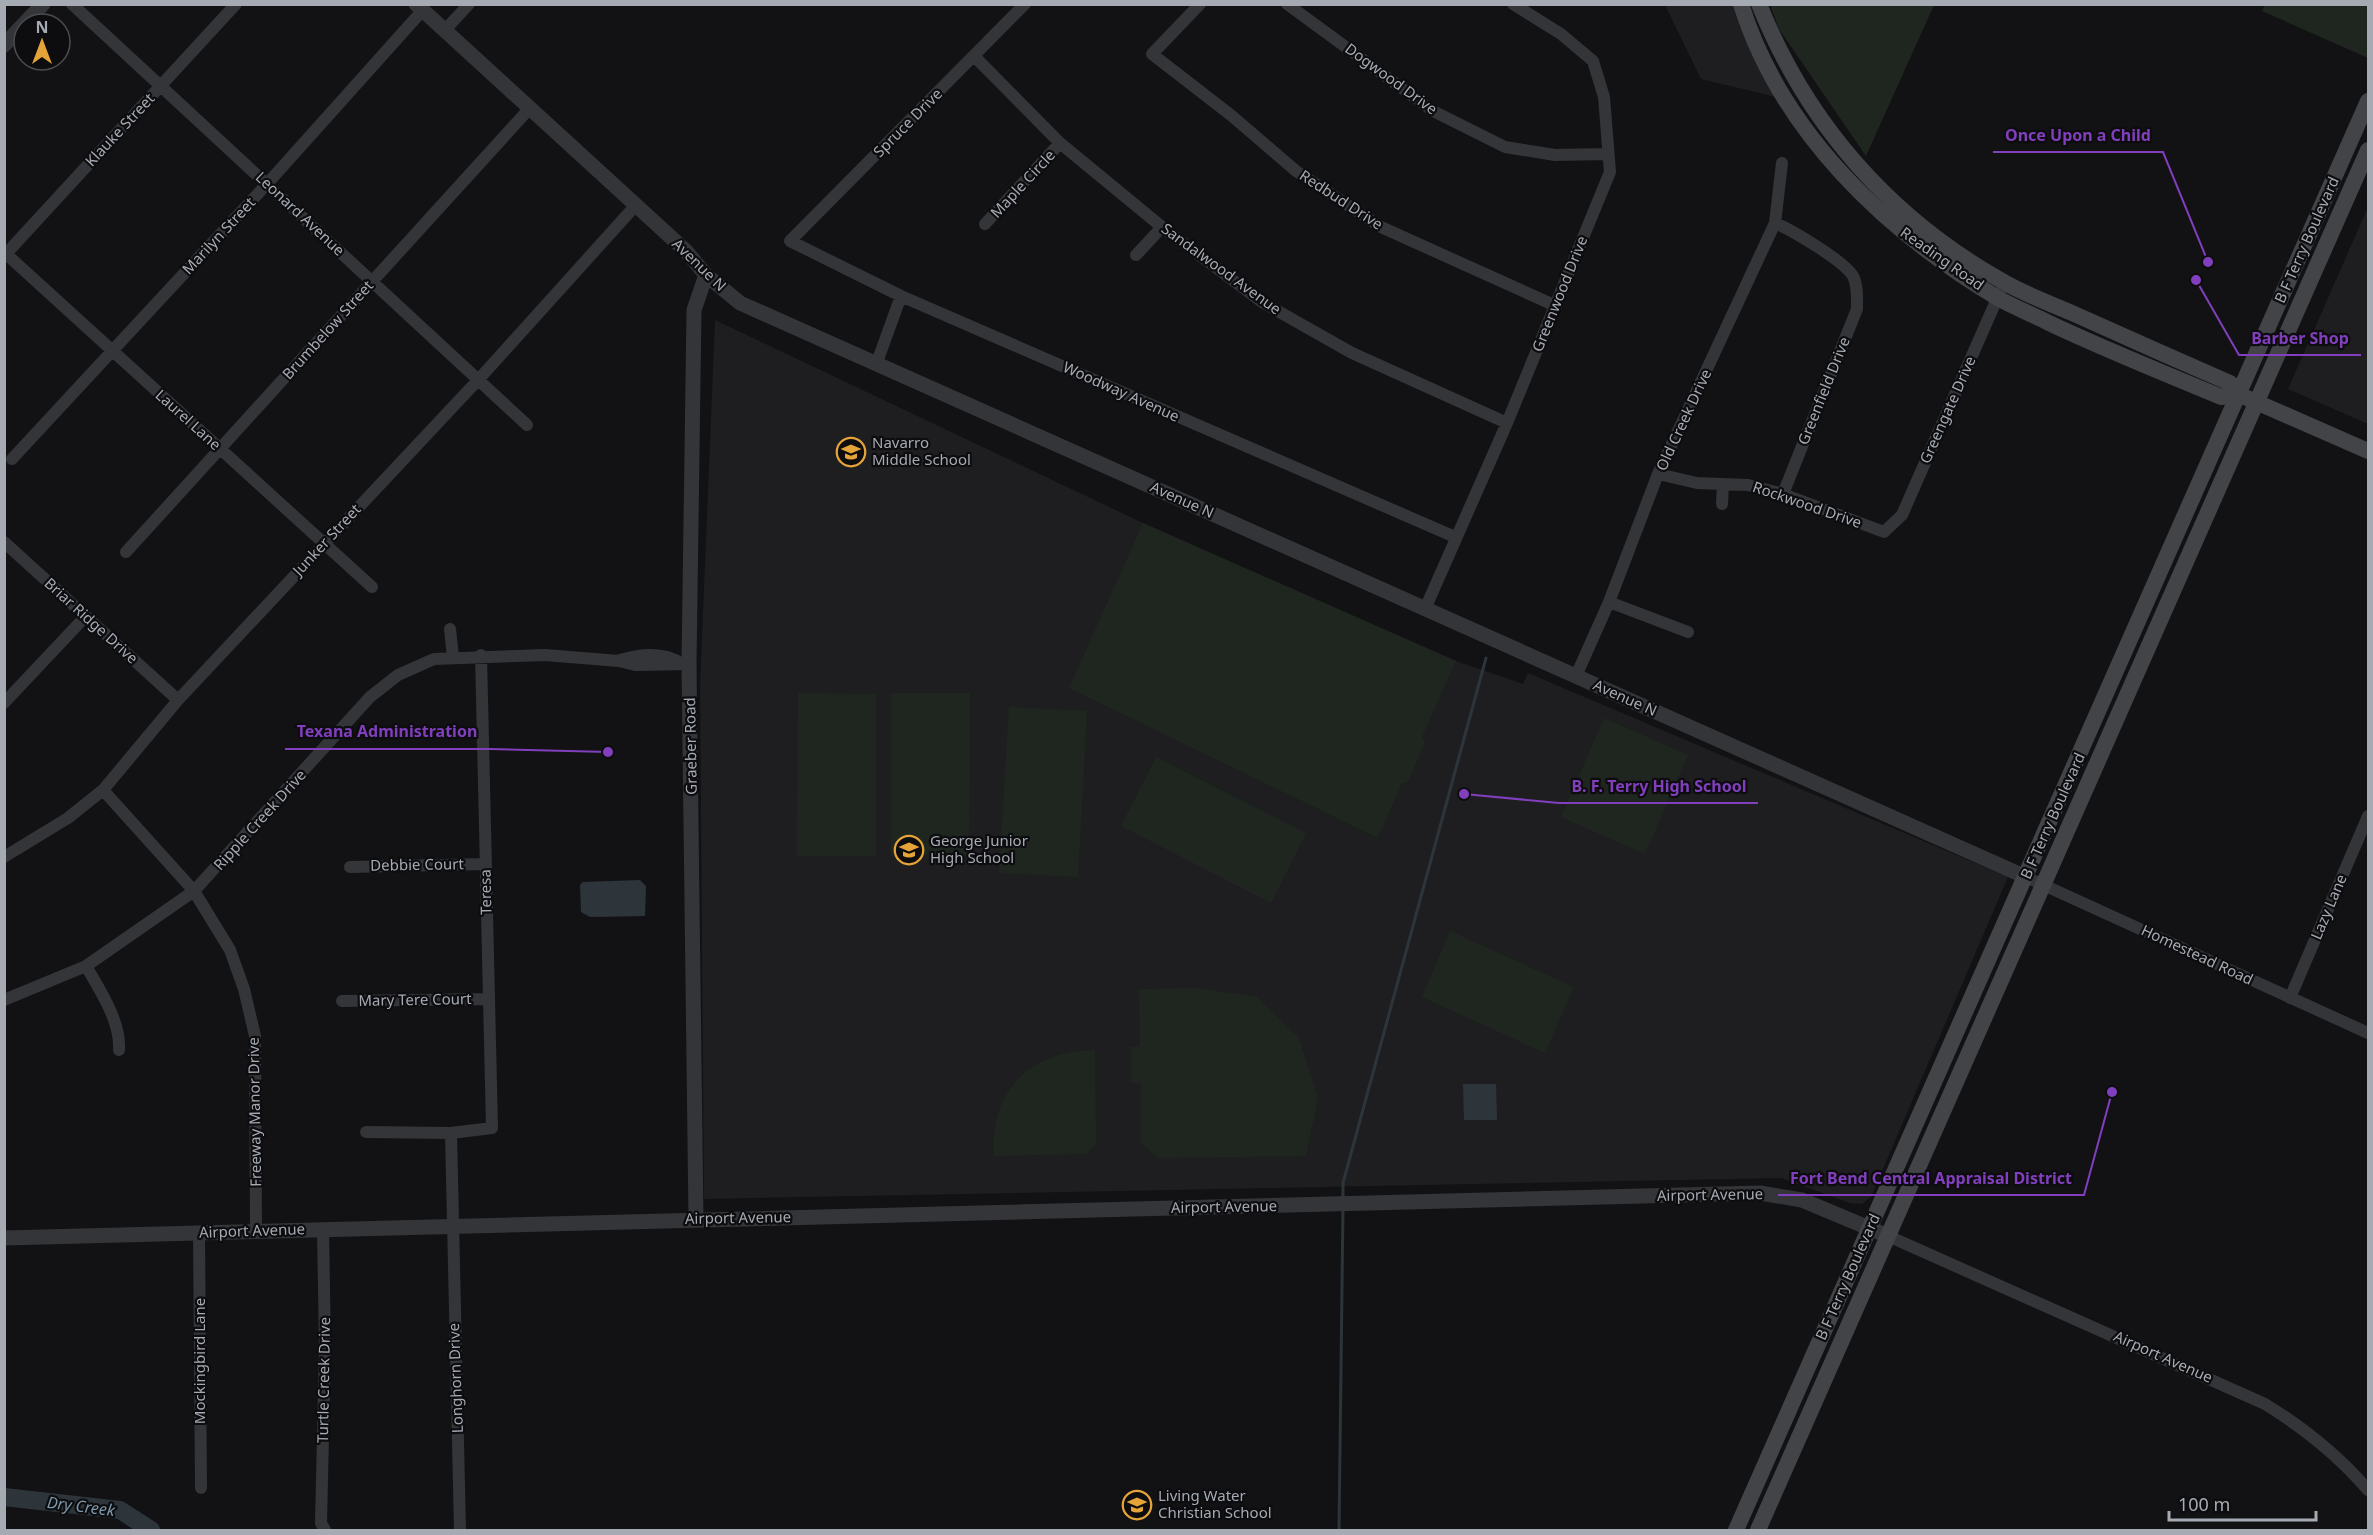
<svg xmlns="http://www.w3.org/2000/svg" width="2373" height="1535" font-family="'Noto Sans',sans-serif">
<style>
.built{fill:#1e1e21}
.green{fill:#1f261f}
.water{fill:#2d353b}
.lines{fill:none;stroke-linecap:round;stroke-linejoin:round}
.stream{stroke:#2d353b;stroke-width:3}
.river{stroke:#2d353b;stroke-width:18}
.minor{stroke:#343538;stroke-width:12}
.tertiary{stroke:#343538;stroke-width:15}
.secondary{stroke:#424448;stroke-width:16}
.labels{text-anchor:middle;stroke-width:4.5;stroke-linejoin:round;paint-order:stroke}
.street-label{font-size:15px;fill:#a5aab3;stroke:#0d0d0f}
.poi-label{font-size:15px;fill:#a5aab3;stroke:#0d0d0f;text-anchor:start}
.water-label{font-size:16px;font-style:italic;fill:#7e99ac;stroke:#0d0d0f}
.leader{fill:none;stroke:#813fbd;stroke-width:2}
.callout-dot{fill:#813fbd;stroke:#0d0d0f;stroke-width:2}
.callout-label{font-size:16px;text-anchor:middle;font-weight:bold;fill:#813fbd;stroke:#0d0d0f;stroke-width:4.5;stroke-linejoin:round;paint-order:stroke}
</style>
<rect width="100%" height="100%" fill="#121214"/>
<path class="built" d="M1665,5H1736L1776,97L1701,79Z
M2368,207V424L2288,389Z
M715,320L1143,523L1456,661L1523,684L1528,673L2008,877L1871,1197L1862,1204L1850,1203L1781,1178L704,1199L700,687Z"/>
<path class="green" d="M1770,5H1934L1866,156L1779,29Z
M2265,5H2368V58L2262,11Z
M1143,523L1456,661L1422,737L1425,742L1408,782L1402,783L1378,838L1069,688Z
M798,693L876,694V856H797Z
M891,693H970L969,856L891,855Z
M1009,707L1087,711L1078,877L999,873Z
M1604,718L1688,755L1645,854L1561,817Z
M1156,757L1306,833L1271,903L1121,826Z
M1450,931L1574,987L1545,1053L1422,997Z
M1196,988L1257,997L1299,1038L1318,1098L1306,1156L1158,1158L1141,1143V1084L1131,1083V1047H1140L1139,989Z
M1078,1051H1095L1096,1144L1086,1154L994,1156C990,1099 1020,1059 1078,1051Z"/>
<path class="water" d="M640,880L646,886L645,916L590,917L581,912L580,885L583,882Z
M1463,1084H1496L1497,1120H1464Z"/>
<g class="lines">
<path class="stream" d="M1343,1198V1183L1486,658
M1339,1530L1343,1207"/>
<path class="river" d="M4,1497L120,1510L151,1530"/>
<path class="minor" d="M72,4L527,425
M1025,4L790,241L901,296L1455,537
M1200,4L1152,54L1232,116L1296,171L1381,227L1556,306
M1287,4L1433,111L1505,147L1555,155L1607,154
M445,30L469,4
M975,57L1060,143L1162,227L1262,302L1352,353L1507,423
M1775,223C1792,230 1844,261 1853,276C1858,286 1857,299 1857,309L1783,494
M985,224L1060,143
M4,252L372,587
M1136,255L1162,227
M4,256L236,4
M876,365L901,296
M12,459L267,184L422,11
M1658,474L1697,483L1748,485L1783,494L1884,532L1902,515L2000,292
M1722,504L1723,484
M4,542L178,700
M126,552L530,108
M1609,602L1688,632
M1425,609L1507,423L1610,172L1604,97L1593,61L1561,34L1513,4
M450,629L453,657
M620,660C641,654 664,651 682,664
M1576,676L1609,602L1658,474L1775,223L1782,163
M4,703L85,617
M103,790L194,891L230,950L244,989L255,1036L256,1231
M4,857L68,818L103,790L178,700L479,379L636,205
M350,867L485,864
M2026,877L2368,1033
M86,966C100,990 121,1022 119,1050
M2290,998L2368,816
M4,1000L86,966L194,891L370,697L398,675L434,659L545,655L619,661L635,665L689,664
M342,1001L487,999
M366,1132L451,1133L492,1128L481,655
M451,1133L460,1530
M323,1229L325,1349L321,1523L325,1530
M199,1233L201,1488
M1888,1236L2265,1404C2304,1428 2338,1455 2368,1490"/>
<path class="tertiary" d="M416,4L686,251L706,275L740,303L2026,877
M24,24L43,4
M4,45L24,24
M696,1219L689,664L694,310L706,275
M4,1238L1760,1193L1802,1200L1888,1236"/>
<path class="secondary" d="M1741,4C1781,132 1885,230 1996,297C2013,307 2032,314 2049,323C2106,350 2164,373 2221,397L2238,394
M1759,4C1807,124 1890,218 2002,281C2024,294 2049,303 2072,313C2125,337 2177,360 2230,383L2238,394L2368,451
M1736,1530L2368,101
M1758,1530L2368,150"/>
</g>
<defs>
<g id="school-ring" transform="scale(1.5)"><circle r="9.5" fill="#0d0d0f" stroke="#e5a439" stroke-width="1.5"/><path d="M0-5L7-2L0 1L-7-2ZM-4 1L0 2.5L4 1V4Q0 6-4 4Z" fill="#e5a439"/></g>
</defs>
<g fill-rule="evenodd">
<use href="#school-ring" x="851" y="452"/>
<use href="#school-ring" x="909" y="850"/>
<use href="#school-ring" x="1137" y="1505"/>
</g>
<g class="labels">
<g class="street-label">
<text transform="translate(1391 79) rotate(36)" y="5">Dogwood Drive</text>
<text transform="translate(908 123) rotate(-45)" y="5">Spruce Drive</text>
<text transform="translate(120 130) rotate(-47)" y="5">Klauke Street</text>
<text transform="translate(1023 184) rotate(-47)" y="5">Maple Circle</text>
<text transform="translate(1341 200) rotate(33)" y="5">Redbud Drive</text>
<text transform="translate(300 214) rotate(43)" y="5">Leonard Avenue</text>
<text transform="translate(219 236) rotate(-47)" y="5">Marilyn Street</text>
<text transform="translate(2307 240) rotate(-66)" y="5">B F Terry Boulevard</text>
<text transform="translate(1942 259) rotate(35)" y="5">Reading Road</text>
<text transform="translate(699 265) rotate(44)" y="5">Avenue N</text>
<text transform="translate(1221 269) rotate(36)" y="5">Sandalwood Avenue</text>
<text transform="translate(1560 294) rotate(-68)" y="5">Greenwood Drive</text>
<text transform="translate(328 330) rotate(-48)" y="5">Brumbelow Street</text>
<text transform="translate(1824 391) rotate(-68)" y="5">Greenfield Drive</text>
<text transform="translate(1121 392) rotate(24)" y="5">Woodway Avenue</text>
<text transform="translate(1948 410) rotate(-66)" y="5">Greengate Drive</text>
<text transform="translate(188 420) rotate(42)" y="5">Laurel Lane</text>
<text transform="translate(1684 420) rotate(-65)" y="5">Old Creek Drive</text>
<text transform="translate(1182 500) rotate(24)" y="5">Avenue N</text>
<text transform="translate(1807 505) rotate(19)" y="5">Rockwood Drive</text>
<text transform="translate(327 540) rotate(-47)" y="5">Junker Street</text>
<text transform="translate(91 621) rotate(42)" y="5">Briar Ridge Drive</text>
<text transform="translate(1625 698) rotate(24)" y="5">Avenue N</text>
<text transform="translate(691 746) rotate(-91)" y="5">Graeber Road</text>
<text transform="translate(2053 816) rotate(-66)" y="5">B F Terry Boulevard</text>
<text transform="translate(260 820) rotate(-48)" y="5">Ripple Creek Drive</text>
<text transform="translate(417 865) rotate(-1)" y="5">Debbie Court</text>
<text transform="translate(486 892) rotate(-91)" y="5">Teresa</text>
<text transform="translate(2329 907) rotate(-67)" y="5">Lazy Lane</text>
<text transform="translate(2197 955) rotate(25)" y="5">Homestead Road</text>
<text transform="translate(415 1000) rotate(-1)" y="5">Mary Tere Court</text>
<text transform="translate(255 1112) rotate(-91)" y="5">Freeway Manor Drive</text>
<text transform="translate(1710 1195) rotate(-1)" y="5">Airport Avenue</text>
<text transform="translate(1224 1207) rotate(-1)" y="5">Airport Avenue</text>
<text transform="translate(738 1218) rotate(-1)" y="5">Airport Avenue</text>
<text transform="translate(252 1231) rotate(-2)" y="5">Airport Avenue</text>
<text transform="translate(1848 1277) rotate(-66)" y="5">B F Terry Boulevard</text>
<text transform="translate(2163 1357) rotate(24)" y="5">Airport Avenue</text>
<text transform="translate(200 1361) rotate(-90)" y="5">Mockingbird Lane</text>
<text transform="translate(456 1378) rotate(-92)" y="5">Longhorn Drive</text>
<text transform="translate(324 1380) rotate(-89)" y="5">Turtle Creek Drive</text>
</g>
<g class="poi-label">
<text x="872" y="448">Navarro<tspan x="872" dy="17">Middle School</tspan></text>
<text x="930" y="846">George Junior<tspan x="930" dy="17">High School</tspan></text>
<text x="1158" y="1501">Living Water<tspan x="1158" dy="17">Christian School</tspan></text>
</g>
<g class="water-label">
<text transform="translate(81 1506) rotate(7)" y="6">Dry Creek</text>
</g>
</g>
<path class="leader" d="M2208 262L2163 152H1993M2196 280L2239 355H2361M608 752L490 749H285M1464 794L1559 803H1758M2112 1092L2084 1195H1778"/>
<g class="callout-dot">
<circle cx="2208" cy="262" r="6"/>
<circle cx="2196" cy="280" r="6"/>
<circle cx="608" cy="752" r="6"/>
<circle cx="1464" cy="794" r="6"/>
<circle cx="2112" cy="1092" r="6"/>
</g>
<g class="callout-label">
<text x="2078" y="141">Once Upon a Child</text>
<text x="2300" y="344">Barber Shop</text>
<text x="387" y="737">Texana Administration</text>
<text x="1659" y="792">B. F. Terry High School</text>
<text x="1931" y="1184">Fort Bend Central Appraisal District</text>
</g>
<rect width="2373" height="1535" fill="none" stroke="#a5aab3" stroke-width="12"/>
<g transform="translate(42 42)"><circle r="28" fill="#0d0d0f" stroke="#4a4c51" stroke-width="1.5"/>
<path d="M0-4.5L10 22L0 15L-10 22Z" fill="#e5a439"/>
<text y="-9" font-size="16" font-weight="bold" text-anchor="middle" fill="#a5aab3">N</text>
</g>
<path d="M2169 1511v9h147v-9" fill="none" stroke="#a5aab3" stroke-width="3"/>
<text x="2178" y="1511" font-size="18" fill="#a5aab3" stroke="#0d0d0f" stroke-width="4.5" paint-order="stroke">100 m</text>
</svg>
